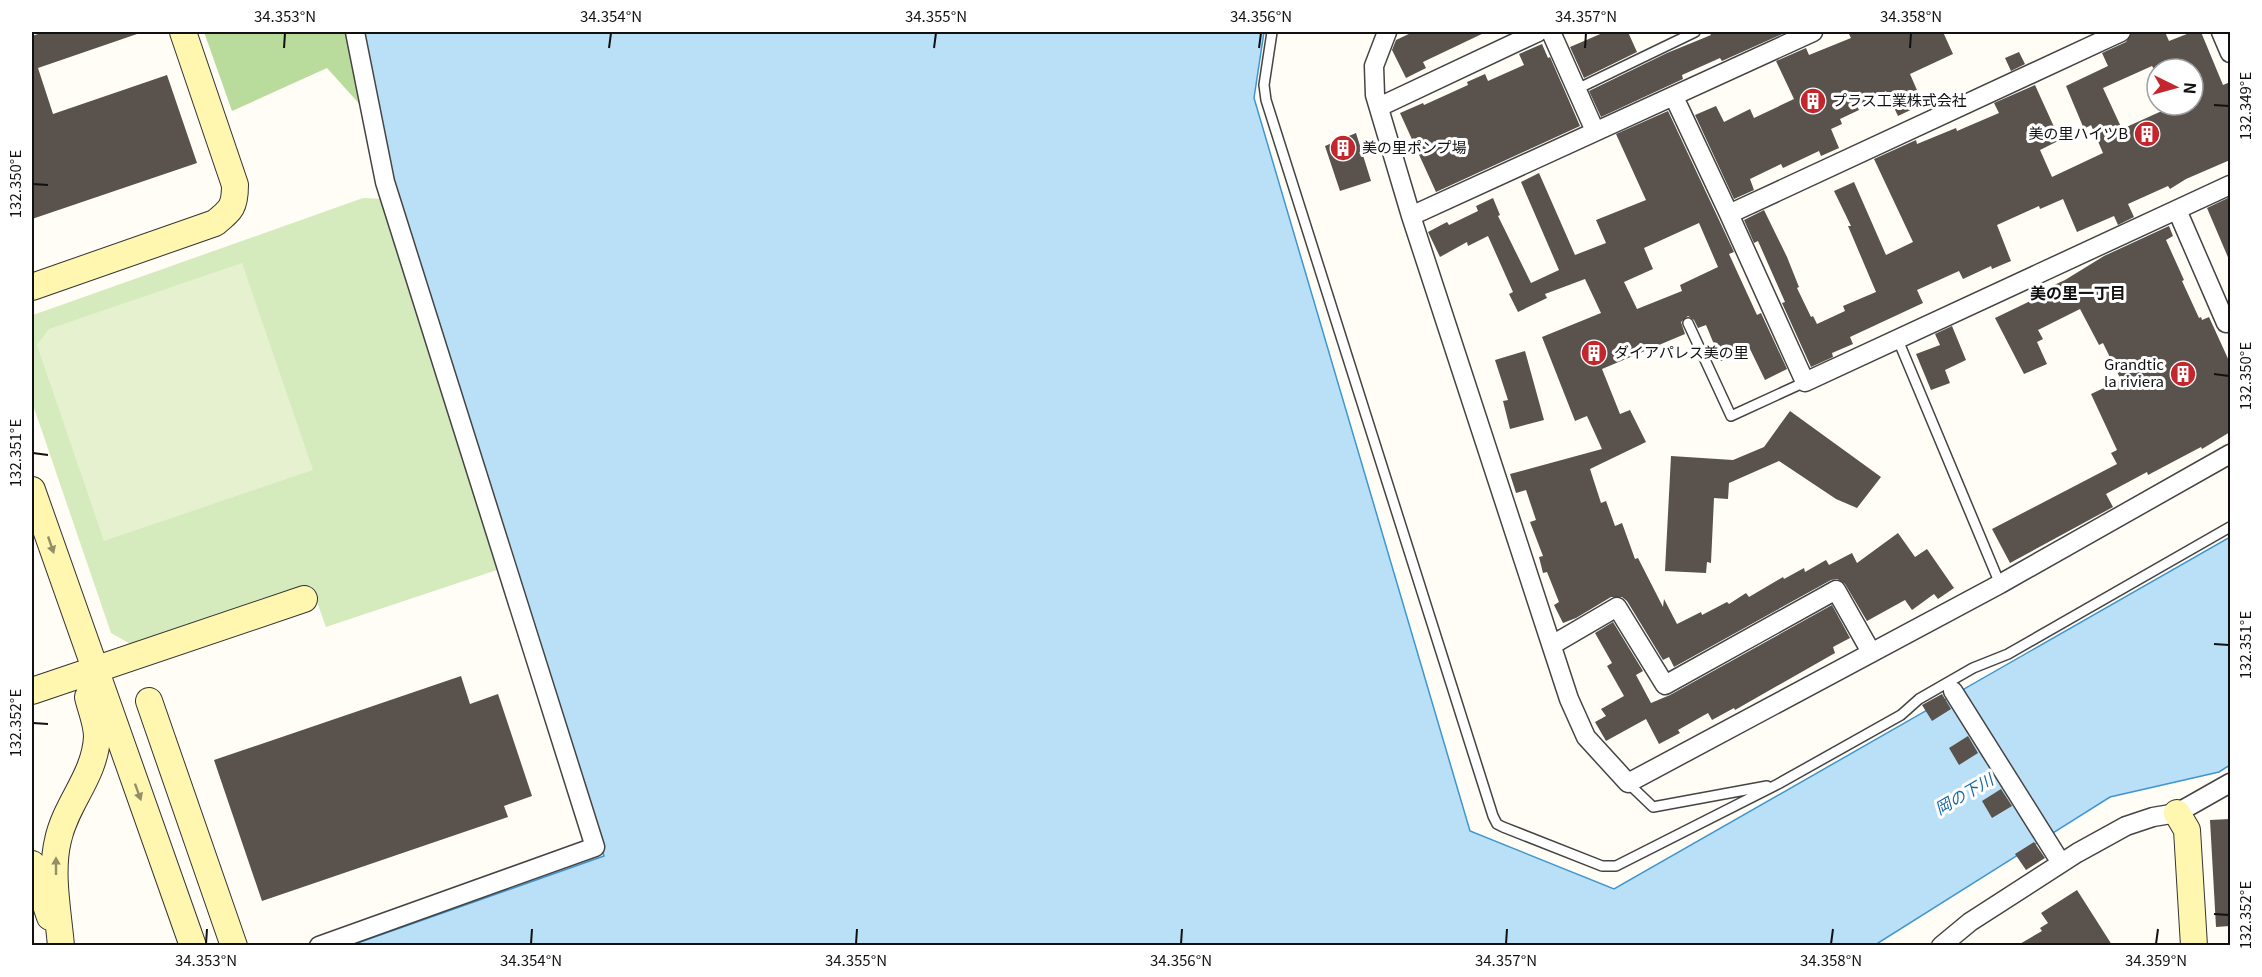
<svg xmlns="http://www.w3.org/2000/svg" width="2262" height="977" font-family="Georgia,'Noto Sans JP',serif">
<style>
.green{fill:#d5ebbd}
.forest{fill:#b9dc9c}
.pitch{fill:#e6f2cf}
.water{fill:#b9e0f7;stroke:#3f96cf;stroke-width:1.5}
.building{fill:#5a524d;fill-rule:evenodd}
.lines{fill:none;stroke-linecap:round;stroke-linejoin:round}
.lane-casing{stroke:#444;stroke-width:12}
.street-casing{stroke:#444;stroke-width:21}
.secondary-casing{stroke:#333;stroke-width:28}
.lane{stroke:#fff;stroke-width:9}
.street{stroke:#fff;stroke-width:18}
.secondary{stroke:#fff6b0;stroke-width:26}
.oneway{fill:#948f68}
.ticks{fill:none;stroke:#111;stroke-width:2}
.labels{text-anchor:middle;stroke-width:6;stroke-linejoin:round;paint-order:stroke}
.poi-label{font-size:15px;fill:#111;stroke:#fff;text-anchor:start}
.neighbourhood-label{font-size:16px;font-weight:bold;fill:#111;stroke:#fff}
.water-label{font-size:16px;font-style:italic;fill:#1768a6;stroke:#fff}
.neatline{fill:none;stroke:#111;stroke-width:2}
.ticks-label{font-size:15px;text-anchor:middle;fill:#111}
</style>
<rect width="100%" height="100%" fill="#fffdf5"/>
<path class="green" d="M363,198L386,199L503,568L326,627L311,586L134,646L111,633L32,402V317L33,315Z"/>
<path class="forest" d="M204,32H348L364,109L327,68L232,111Z"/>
<path class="pitch" d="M242,263L313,470L104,541L37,345L49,329Z"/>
<path class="water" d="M360,32H1264L1254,98L1470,831L1614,889L2230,537V765L2219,772L2110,797L1875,945L349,946L604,856L391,189Z"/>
<path class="building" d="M44,32H137V34L38,68L53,114L167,75L197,163L32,219V36Z
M1413,32H1486L1423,62L1426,68L1406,78L1392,50L1396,40Z
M1605,32H1628L1637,52L1584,78L1570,47Z
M1709,32H1787L1722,61L1720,58L1682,75L1683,79L1601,117L1589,91L1667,53L1711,35Z
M1848,32H1943L1953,54L1910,74L1923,104L1898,116L1886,91L1857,106L1859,110L1840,119L1842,124L1831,129L1839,148L1821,156L1819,151L1783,168L1781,164L1750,179L1754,190L1734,199L1695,115L1716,106L1724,122L1750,109L1754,118L1794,99L1776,61L1806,48L1809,55L1851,38Z
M2132,32H2165L2169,41L2192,32H2201L2223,85L2230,82V160L2186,179L2170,189L2168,186L2128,204L2134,217L2118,225L2114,216L2077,232L2063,199L2040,209L2039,206L1997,225L2011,261L1992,269L1991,266L1963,279L1959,271L1917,290L1923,303L1850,337L1853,344L1832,353L1833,357L1811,367L1782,303L1785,302L1758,241L1754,243L1744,220L1764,210L1787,257L1799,287L1797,288L1811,317L1813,316L1817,324L1845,311L1843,306L1876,292L1848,226H1851L1834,191L1854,182L1886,255L1913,242L1874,159L1916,140L1917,144L1956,128L1957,131L1999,113L1994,103L2035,85L2060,140L2040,150L2052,177L2103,153L2091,125L2084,129L2066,86L2108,66L2102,53L2126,42ZM2152,66L2154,69H2193V105H2175L2122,129L2103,88Z
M1542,44L1548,58L1550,57L1580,126L1436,192L1400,113L1423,103L1424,105L1468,85L1467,82L1485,74L1488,81L1524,65L1519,54Z
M2019,52L2025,64L2011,71L2005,58Z
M1668,111L1734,252L1729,254L1757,315L1761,313L1787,369L1765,380L1749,347L1721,361L1706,325L1698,328L1694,320L1688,316L1681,322L1685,334L1602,369L1620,414L1630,410L1646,442L1590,469L1601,503L1606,501L1615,526L1622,523L1635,559L1638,558L1663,607L1664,599L1677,624L1701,612L1702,615L1727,602L1729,604L1746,593L1749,597L1783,577L1784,579L1804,568L1805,572L1826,560L1829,565L1852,553L1857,563L1898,533L1915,557L1927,549L1954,588L1938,599L1934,594L1912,610L1905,600L1867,621L1845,584L1837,579L1831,580L1674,667L1669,657L1663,660L1627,601L1622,597H1611L1576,618L1563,623L1554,605L1559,602L1547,572L1543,573L1539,557L1543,556L1530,522L1536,520L1526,490L1516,493L1510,474L1602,449L1587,416L1575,421L1542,337L1601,313L1585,279L1545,294L1547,298L1518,312L1509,294L1513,292L1488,236L1468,246L1467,242L1440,257L1428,232L1447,222L1449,225L1478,211L1476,206L1493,198L1500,215L1498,216L1531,283L1559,270L1521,182L1539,173L1575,255L1606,243L1596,220L1646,200L1616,134ZM1699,223L1718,267L1680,285L1682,291L1637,309L1624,282L1653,269L1644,248Z
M1356,133L1371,181L1340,191L1325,146Z
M2230,197V262L2207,208Z
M2169,226L2173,236L2166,240L2184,280L2182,281L2199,318L2201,317L2202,320L2209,317L2230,363V432L2202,449L2201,447L2148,475L2147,472L2106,494L2113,507L2010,563L1992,529L2117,464L2111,453L2117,450L2091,394L2121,380L2103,343L2099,345L2080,309L2038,330L2043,339L2037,342L2047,364L2024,374L1995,318L2043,295L2041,291L2065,280L2104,256Z
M1952,326L1966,360L1945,370L1950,383L1931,390L1916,354L1940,345L1935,334Z
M1525,351L1544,420L1510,429L1503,401L1508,400L1495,360Z
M1790,411L1881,477L1857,508L1836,499L1779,461L1729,483L1728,499L1714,498L1711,563L1707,562L1706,573L1665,571L1671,456L1733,460L1764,447Z
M1832,605L1850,638L1833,647L1835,653L1735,710L1734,708L1712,720L1708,713L1678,730L1680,733L1659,744L1646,719L1606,741L1595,722L1606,716L1601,709L1624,696L1607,666L1612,663L1595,633L1613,622L1643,671L1636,675L1651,703L1670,695Z
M461,676L470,704L498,694L532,796L504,806L508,817L262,901L214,760Z
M1942,694L1951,709L1932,721L1922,705Z
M1968,736L1978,753L1959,765L1949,748Z
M2001,789L2012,806L1992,818L1982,801Z
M2230,819V926L2216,927L2210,820Z
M2034,842L2045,858L2026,870L2015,854Z
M2077,890L2112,945H2018L2042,931L2040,928L2048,923L2041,913Z"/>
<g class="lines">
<g class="lane-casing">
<path id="lane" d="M1272,32L1264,85L1266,100L1493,816L1497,824L1503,827L1602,866H1616L1778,784L1901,715L1919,699L1973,668L2008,654L2230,527
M1577,89L1695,32
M1688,323L1731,416L1805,382
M1898,340L2000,584
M1628,783L1653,807L1767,786"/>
</g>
<g class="street-casing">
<path id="street" d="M1387,32L1374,66L1375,95L1411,216L1569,699L1586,737L1628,783L2000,584L2230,454
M1551,32L1595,131
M2221,32L2230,53
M1674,97L1729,214L1805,382L2230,185
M1379,107L1538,32
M2177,210L2226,323
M1729,214L2121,32
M1411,216L1813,32
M1552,645L1617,607L1665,685L1836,590L1871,652
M1953,691L2056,855
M319,946L595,847L385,182L355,32
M1941,946L1970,922L2077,853L2126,826L2153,817L2177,813L2230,783"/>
</g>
<g class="secondary-casing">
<path id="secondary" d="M32,287L215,223C231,210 235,207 235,185L183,32
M32,490L193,946
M32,691L304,599
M149,701L234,946
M2177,813L2187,830L2194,946
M32,864L50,917
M61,946C58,911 50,873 58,840C66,803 95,776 97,737C97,723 91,710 88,697"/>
</g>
<use href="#lane" class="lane"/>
<use href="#street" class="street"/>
<use href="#secondary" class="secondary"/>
</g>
<defs><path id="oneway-solid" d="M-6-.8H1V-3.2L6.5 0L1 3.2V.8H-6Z" transform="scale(1.5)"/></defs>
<g class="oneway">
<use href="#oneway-solid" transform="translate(51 545) rotate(71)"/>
<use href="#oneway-solid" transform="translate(138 792) rotate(70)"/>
<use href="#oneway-solid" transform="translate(56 866) rotate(-90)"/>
</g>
<path class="ticks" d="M284,48L285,33M609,48L611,33M934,48L936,33M1259,48L1261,33M1585,48L1586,33M1910,48L1911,33M2214,105L2229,106M33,184L48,185M2214,374L2229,376M33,453L48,455M2214,644L2229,645M33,723L48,724M2214,914L2229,915M206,944L207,929M531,944L532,929M856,944L857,929M1181,944L1182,929M1506,944L1507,929M1831,944L1833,929M2156,944L2158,929"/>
<defs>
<g id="building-disc" transform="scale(1.35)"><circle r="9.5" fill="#c4262e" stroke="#fff"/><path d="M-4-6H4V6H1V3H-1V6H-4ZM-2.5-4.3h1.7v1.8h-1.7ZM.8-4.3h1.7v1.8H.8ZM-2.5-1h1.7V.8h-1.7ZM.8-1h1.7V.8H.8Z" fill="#fff"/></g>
</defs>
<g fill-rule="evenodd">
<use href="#building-disc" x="1813" y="101"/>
<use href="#building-disc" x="2147" y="134"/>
<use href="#building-disc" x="1343" y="148"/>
<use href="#building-disc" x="1594" y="353"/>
<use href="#building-disc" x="2183" y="374"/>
</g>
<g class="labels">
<g class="poi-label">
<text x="1832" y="106">プラス工業株式会社</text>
<text x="2128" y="139" text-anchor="end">美の里ハイツB</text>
<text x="1362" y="153">美の里ポンプ場</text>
<text x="1614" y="358">ダイアパレス美の里</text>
<text x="2164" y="370" text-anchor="end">Grandtic<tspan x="2164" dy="17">la riviera</tspan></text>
</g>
<g class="neighbourhood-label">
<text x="2078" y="299">美の里一丁目</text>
</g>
<g class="water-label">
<text transform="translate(1964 794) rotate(-30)" y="6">岡の下川</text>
</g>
</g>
<rect width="2262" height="977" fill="none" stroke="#ffffff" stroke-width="66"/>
<g transform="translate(2175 87) rotate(95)"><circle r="28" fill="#ffffff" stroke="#a0a0a0" stroke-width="1.5"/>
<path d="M0-4.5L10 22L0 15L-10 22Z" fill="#c4262e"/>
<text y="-9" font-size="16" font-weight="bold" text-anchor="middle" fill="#111111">N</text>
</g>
<rect x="33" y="33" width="2196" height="911" class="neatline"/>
<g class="ticks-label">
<text x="285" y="22">34.353°N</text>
<text x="611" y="22">34.354°N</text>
<text x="936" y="22">34.355°N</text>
<text x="1261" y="22">34.356°N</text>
<text x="1586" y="22">34.357°N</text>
<text x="1911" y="22">34.358°N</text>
<text transform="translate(2246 106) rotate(-90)" y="5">132.349°E</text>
<text transform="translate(16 184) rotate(-90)" y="5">132.350°E</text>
<text transform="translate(2246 376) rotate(-90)" y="5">132.350°E</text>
<text transform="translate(16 453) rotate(-90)" y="5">132.351°E</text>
<text transform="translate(2246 645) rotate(-90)" y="5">132.351°E</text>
<text transform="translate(16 723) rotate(-90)" y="5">132.352°E</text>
<text transform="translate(2246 915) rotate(-90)" y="5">132.352°E</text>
<text x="206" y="966">34.353°N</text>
<text x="531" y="966">34.354°N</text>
<text x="856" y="966">34.355°N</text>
<text x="1181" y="966">34.356°N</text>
<text x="1506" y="966">34.357°N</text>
<text x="1831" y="966">34.358°N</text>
<text x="2156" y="966">34.359°N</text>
</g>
</svg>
